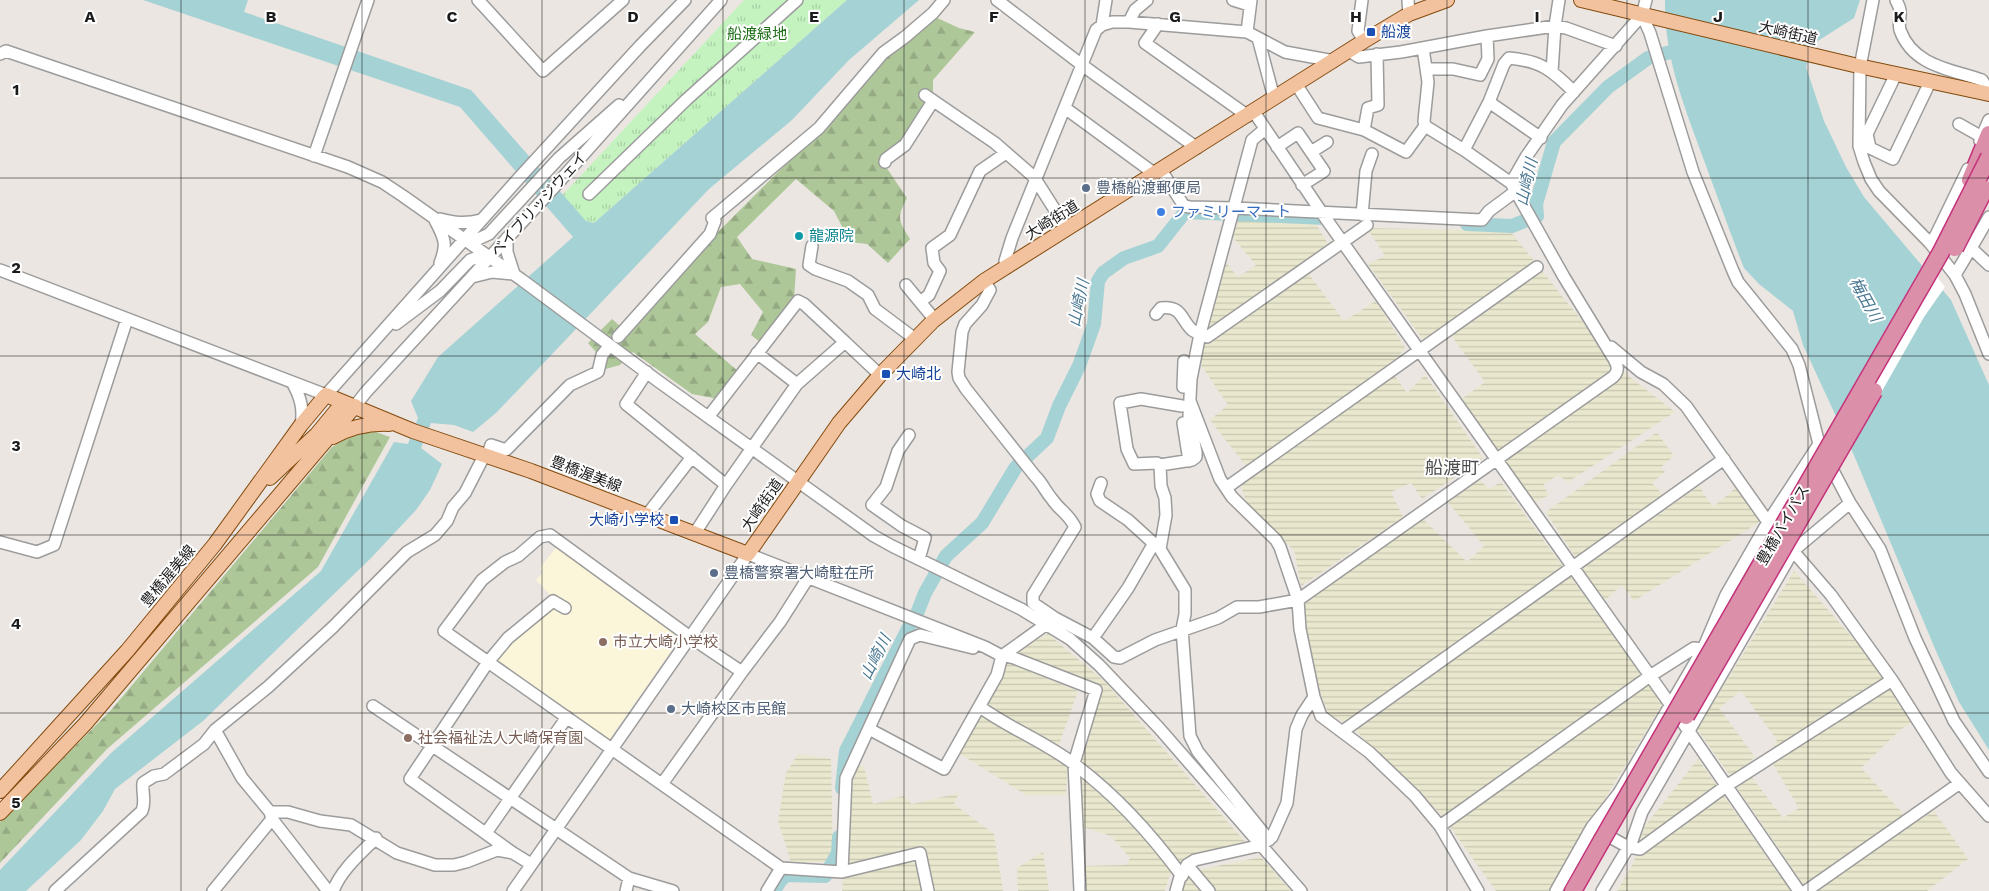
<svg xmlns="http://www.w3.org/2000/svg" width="1989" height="891" font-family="'Work Sans','Noto Sans JP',sans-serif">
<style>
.education{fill:#fbf6da}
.farmland{fill:url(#farmland-rules)}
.forest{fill:url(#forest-firs)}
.park{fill:url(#park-tufts)}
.water{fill:#a5d2d5}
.pier{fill:#fff}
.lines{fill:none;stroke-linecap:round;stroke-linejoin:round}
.river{stroke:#a5d2d5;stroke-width:14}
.minor-casing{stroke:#9c9c9c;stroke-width:14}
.major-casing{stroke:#844b0e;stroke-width:16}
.highway-casing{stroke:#c4337b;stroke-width:19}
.minor{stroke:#fff;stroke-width:11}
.major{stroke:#f2c29f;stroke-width:14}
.highway{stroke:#dc8fa9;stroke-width:16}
.highway-bridge-casing{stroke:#c4337b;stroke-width:19;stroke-linecap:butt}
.highway-bridge{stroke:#dc8fa9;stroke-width:16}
.grid{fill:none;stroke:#1b1b1b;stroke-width:1;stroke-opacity:0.55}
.transit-dot{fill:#1a4fb4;stroke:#fff;stroke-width:2}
.service-dot{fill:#5c6f8a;stroke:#fff;stroke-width:2}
.shop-dot{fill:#3f7fe0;stroke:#fff;stroke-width:2}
.culture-dot{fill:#0f9aa8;stroke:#fff;stroke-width:2}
.education-dot{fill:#8d6e63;stroke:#fff;stroke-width:2}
.labels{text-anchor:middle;stroke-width:4;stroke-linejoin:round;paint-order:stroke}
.transit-label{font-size:15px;fill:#164399;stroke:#fff;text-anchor:start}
.street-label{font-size:15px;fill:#1b1b1b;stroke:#fff}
.park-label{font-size:15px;fill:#1b6c15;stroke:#fff}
.service-label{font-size:15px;fill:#4e5e75;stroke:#fff;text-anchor:start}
.shop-label{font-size:15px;fill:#366cbe;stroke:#fff;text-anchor:start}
.culture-label{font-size:15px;fill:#0d838f;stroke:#fff;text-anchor:start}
.education-label{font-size:15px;fill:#785e54;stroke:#fff;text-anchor:start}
.water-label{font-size:16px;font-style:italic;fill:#4b7892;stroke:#fff}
.quarter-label{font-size:18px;fill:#4e4e4e;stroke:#fff}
.grid-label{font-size:16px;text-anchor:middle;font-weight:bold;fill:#1b1b1b;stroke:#fff;stroke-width:4;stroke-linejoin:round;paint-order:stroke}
</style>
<defs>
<pattern id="farmland-rules" width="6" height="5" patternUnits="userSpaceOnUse" patternTransform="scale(1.25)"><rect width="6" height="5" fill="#e9e7cd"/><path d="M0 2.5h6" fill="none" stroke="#c7c6af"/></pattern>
<pattern id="forest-firs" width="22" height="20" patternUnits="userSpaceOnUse" patternTransform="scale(1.25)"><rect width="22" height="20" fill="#aec799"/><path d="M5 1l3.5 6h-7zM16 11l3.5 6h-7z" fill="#95aa83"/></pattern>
<pattern id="park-tufts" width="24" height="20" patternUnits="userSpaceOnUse" patternTransform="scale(1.25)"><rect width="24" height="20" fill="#c4f3c0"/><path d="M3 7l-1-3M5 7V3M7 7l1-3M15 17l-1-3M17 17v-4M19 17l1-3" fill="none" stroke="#a8d0a4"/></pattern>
</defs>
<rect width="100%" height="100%" fill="#ebe6e1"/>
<path class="education" d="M557,546L682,635L609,740L497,660L553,598L536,580L543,572L540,568Z"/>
<path class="farmland" d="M1238,218L1314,221L1328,244L1302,265L1344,321L1376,301L1405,348L1389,368L1407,393L1425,375L1483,458L1422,499L1411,483L1391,492L1403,517L1301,586L1294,550L1249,510L1238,477L1247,467L1210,420L1228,405L1199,362L1223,259L1238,277L1256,265L1231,235Z
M1367,228L1510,231L1623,372L1675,412L1568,482L1558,475L1543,485L1549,495L1533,504L1459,401L1485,382L1448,331L1427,345L1368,264L1385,256Z
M1654,434H1658L1674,456L1661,467L1665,472L1652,483L1664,496L1578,561L1546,512Z
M1476,476L1489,489L1501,482L1663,703L1549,891H1496L1440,813L1349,724L1329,715L1308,662L1305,599L1420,516L1467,562L1484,546L1446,500Z
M1699,486L1713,507L1738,486L1761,521L1634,601L1622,585L1605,600L1582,569Z
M1794,571L1858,644L1918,718L1900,730L1861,768L1913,824L1934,811L1968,859L1927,891H1808L1733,782L1747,771L1783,818L1799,808L1769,757L1777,740L1741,691L1719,708L1755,757L1731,777L1697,729Z
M1048,634L1104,681L1247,844L1176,865L1171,871L1165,891H1085L1084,866L1126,865L1130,858L1111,836L1080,826L1078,764L1100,688L1013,652Z
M1006,662L1078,691L1056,753L1068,759L1066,795H1026L957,752Z
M798,754L831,759L833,862H791L778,821L786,773Z
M1698,759L1791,891H1617L1633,864L1645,826Z
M852,765L864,767L873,804L903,796L912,804L959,793L954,804L994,834L1003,891H842Z
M1043,852L1049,891H1018L1017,868Z
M1261,857L1291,891H1216L1198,870Z
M1186,873L1201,891H1182Z"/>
<path class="forest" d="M933,16L959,28L975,32L933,80V97L906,142L882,161L907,198C896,219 899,221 910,239L888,263L867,244L850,242L834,211L796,179L737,237L752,259L796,269L794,300L760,342L751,335L763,312L740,284L721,287L708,322L695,334L739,372L718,399L692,394L633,352L620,365L602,370L605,357L596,352L588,343L612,319L629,334L668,285L718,232L821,129L885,56Z
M373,431L390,437L318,567L107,749L0,863V822L112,709L332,447L349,437Z"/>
<path class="park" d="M744,0H847L594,223L586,221L558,200Z"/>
<path class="water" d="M143,0H248L244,12L471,90L586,221L594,223L847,0H919L849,60L792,120L709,189L496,413L473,432L454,425L431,423L421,448L442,464L430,490L416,510L371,558L203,721L115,789L103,811L81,840L26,891H0V870L111,753L321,571L394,442L408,444L418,418L411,401L438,357L573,237L460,107Z
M1665,0H1860L1854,18L1813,44L1806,67L1824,121L1846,167L1864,197L1951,300L1989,385V750L1959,702L1936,651L1853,453L1803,345L1793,311L1759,284L1744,268C1730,233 1718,198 1705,163C1685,108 1664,59 1665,0Z"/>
<path class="pier" d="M1925,261L1945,287L1924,317L1844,458L1829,429Z"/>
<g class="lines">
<path class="river" d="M1467,224L1512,226L1537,216L1536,204L1554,142L1608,87L1648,58L1686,48
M842,788L846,751L910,625L916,616L925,593L946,556L982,523L1016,467L1047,438L1059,406L1079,366L1094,324L1098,281L1103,273L1124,258L1158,246L1185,212L1326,218
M774,891L780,881L786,875L825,876L838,853L839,837"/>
<g class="minor-casing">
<path id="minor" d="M478,0L543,71L623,0
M997,0L1082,65L1197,148
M1233,0L1249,5
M1362,0L1358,31L1364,41
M1408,0L1409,14
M1873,0L1860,67L1859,146L1864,162L1871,179L1879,191L1930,243L1955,275L1965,294L1989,354
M1896,0C1897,3 1900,7 1900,11C1901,17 1898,23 1900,30C1913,66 1950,69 1982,80L1985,85L1982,93
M1642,15L1650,33L1693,172L1733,271L1738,282L1792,349L1799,365L1819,444L1850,503L1880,549L1915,638L1954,721L1989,772
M1129,22L1135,10L1147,0
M1158,24L1145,43L1248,116
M1102,25L1106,0
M1247,32L1251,0
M1258,38L1274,98
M1349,51L1359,57L1401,52L1487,36L1555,26L1566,28L1616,46
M0,54L6,51L348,167L382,182L403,196L522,280L658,381L874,536L892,546L1021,609L1070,639L1099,665L1159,728L1301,891
M1426,69H1453L1480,75L1488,59L1487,36
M1552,72L1555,26L1559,0
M1896,74L1867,134L1870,148L1893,159L1930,82
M1296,84L1318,118L1364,130L1406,152L1425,126L1424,121L1428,82L1423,48
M925,95L995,143L1034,177L1067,229
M1489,102L1541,138
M1065,108L1155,174
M1254,112L1324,216L1670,704L1799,891
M1959,124L1982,137
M1425,126L1464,150L1511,183
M1364,130L1368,108L1378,105L1377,54
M1980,141L1989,120
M1277,147L1298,133L1324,171L1302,185
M1464,150L1489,102L1504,64L1509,58C1541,61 1552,70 1574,92
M1311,152L1327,142
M314,156L368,0
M885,162L886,159L905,145L933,101
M1161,170L1184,206L1190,207L1234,208L1482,220L1489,211L1516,191
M589,194L686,100L797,0
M1362,215L1366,171L1372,154
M1989,217L1971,248L1989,265
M440,219C455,223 466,224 481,220
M435,220C444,238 448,243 440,263
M507,238V252L514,274
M463,240H476L489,234L559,158L619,105
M1930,243L1936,235L1968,169
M812,246L809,265L815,269L848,281L868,295L875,309L915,339
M1006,268L1005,261L1012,238L1096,30L1102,25L1112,22H1129L1247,32L1285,52L1334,61
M0,270L326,395L519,178L640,46L685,0
M1955,275L1971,248
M472,277L492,272L513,274
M984,281L990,290L982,305L965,324L962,332L958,372L959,378L966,389L1035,476C1043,484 1045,491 1052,499C1060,511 1068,513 1075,527L1033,595V603L1055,618
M906,285L935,320
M920,302L929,295L940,271L934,263L932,248L950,235L980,171L1006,153
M1156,314L1161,308C1182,305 1181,320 1192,330C1196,333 1202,335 1207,337L1367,225
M396,324L440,291L470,260L478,257H490
M618,337L710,234L715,221L712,218L819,128L883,53L905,37L933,13L944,0
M1611,347L1641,372L1663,384L1686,406L1768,522L1831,595L1892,680L1951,773L1989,816
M757,353L797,384
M647,372L626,404L726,485
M292,382C300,396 304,408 301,425
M1183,387L1184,361
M1190,401L1220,479L1232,497L1276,540L1280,547L1298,600L1300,629L1314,697L1321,716L1369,752L1415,796L1440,826L1478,891
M355,406L366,392L557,184L721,0
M709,416L798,301L804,304L845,342
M1183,423L1189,461
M909,435L898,451L886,487L872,505L902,526L925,538L919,559
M487,457L491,445L506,450L570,385L598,372L602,355L607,349
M1160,465L1157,463L1134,464L1127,449L1120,403L1141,399L1182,406
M1101,483L1097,494L1100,501L1128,520L1160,549L1185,590V614L1182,629L1190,736L1198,752L1269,840
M1226,488L1537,267
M647,515L692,457
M695,533L726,485L797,384L845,342L880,375
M0,542L37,552L54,545L127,319
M1160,549L1166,515L1165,498L1161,486L1160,465L1192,460L1196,457V452L1189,416L1191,379L1200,334L1252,140L1265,129
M1093,638L1128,588L1154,543
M1001,655L1014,658L1096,690L1074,763L1080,891
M742,672L690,637L550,535L540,537L518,556L505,562L482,580L444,631L781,868L842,872L920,853L928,891
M373,706L629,878L673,891
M980,707C1009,728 1045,742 1074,764C1116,795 1151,834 1182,876
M869,729L944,769L997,675L1002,656L1055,618L1093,638L1114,657L1120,658L1155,640L1218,618L1237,607H1259L1298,600L1613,377C1619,371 1618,366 1614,359L1564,277L1511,183L1526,157L1562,105L1642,15L1646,0
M215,730L242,778L270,812L272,819L328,891
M1343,731L1724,459
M662,784L742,672L780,622L808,578
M270,812H288L320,821L351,825L397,853L435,865H454L466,862L497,850L513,853L531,864
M1440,826L1650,676L1694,648L1703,649
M1599,831L1628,847L1640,849L1726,786L1892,680
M486,833L567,717
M513,853L410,779L488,662L508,638L553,601L565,608
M1187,865L1209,891
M842,872L846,778L910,639L920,635L973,648
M55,891L142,811C146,801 142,794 143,783L154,776L164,774L204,744L215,730L268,687L333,627L407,552L435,535L447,521L453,507L465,493L484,456
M213,891L272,819
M333,891C341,870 360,854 376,838
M513,891L748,554L985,647L1002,656
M626,891L629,878
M767,891L781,868
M1176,891L1180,877L1182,876L1187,865L1195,860L1262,845L1272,837L1287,803L1296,729L1302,715L1314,697
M1556,891L1592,827L1619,793L1703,649L1726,595L1768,522L1819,444
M1602,891L1632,841L1642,812L1793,551L1850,503
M1806,891L1960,783"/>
</g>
<g class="major-casing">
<path id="major" d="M1581,0L1854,65L1989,94
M333,437C351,427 368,423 389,424
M270,478L317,434L336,411L355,406
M0,791L127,651L215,544L301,425L326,395L413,431L531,471L748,554L839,423L880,375L933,321L984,281L1364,41L1409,14L1447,0
M0,813L85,724L355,406"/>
</g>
<g class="highway-casing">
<path id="highway" d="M1970,180L1989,134
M1573,891L1602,840"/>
</g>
<use href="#minor" class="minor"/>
<use href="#major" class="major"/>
<use href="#highway" class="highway"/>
<g class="highway-bridge-casing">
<path id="highway-bridge" d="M1955,248L1985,189
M1686,716L1874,391
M1602,840L1941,252L1989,157"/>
</g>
<use href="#highway-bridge" class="highway-bridge"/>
</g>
<path class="grid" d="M181,0V891M362,0V891M542,0V891M723,0V891M904,0V891M1085,0V891M1266,0V891M1447,0V891M1627,0V891M1808,0V891M0,178H1989M0,356H1989M0,535H1989M0,713H1989"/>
<g class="transit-dot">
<rect x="1366" y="27" width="10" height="10" rx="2.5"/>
<rect x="881" y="369" width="10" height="10" rx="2.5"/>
<rect x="669" y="515" width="10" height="10" rx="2.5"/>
</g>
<g class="service-dot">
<circle cx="1086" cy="188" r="5"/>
<circle cx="714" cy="573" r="5"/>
<circle cx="671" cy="709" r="5"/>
</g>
<circle class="shop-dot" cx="1161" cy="212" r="5"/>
<circle class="culture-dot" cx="799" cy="236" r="5"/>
<g class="education-dot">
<circle cx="603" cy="642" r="5"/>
<circle cx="408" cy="738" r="5"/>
</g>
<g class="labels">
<g class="transit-label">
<text x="1381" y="37">船渡</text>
<text x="896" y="379">大崎北</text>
<text x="664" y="525" text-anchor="end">大崎小学校</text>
</g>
<g class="street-label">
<text transform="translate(1788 33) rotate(13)" y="5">大崎街道</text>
<text transform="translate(539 204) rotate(-48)" y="5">ベイブリッジウェイ</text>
<text transform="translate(1052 220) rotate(-32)" y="5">大崎街道</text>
<text transform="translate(586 474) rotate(21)" y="5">豊橋渥美線</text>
<text transform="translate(762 505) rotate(-55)" y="5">大崎街道</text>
<text transform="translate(1783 525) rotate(-60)" y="5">豊橋バイパス</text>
<text transform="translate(168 576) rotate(-50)" y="5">豊橋渥美線</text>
</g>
<g class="park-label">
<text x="757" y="39">船渡緑地</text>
</g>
<g class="service-label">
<text x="1096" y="193">豊橋船渡郵便局</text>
<text x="724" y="578">豊橋警察署大崎駐在所</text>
<text x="681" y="714">大崎校区市民館</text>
</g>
<g class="shop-label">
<text x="1171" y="217">ファミリーマート</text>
</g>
<g class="culture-label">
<text x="809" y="241">龍源院</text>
</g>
<g class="education-label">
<text x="613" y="647">市立大崎小学校</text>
<text x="418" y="743">社会福祉法人大崎保育園</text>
</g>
<g class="water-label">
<text transform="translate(1526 182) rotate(-77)" y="6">山崎川</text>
<text transform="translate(1866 299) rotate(61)" y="6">梅田川</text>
<text transform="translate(1078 303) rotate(-78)" y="6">山崎川</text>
<text transform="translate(875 657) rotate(-63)" y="6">山崎川</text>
</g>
<g class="quarter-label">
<text x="1452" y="474">船渡町</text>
</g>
</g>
<g class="grid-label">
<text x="90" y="22">A</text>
<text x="271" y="22">B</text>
<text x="452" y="22">C</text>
<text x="633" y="22">D</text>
<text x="814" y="22">E</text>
<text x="994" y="22">F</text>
<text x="1175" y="22">G</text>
<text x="1356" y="22">H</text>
<text x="1537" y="22">I</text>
<text x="1718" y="22">J</text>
<text x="1899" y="22">K</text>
<text x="16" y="95">1</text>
<text x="16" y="273">2</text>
<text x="16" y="451">3</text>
<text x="16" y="629">4</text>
<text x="16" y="808">5</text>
</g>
</svg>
